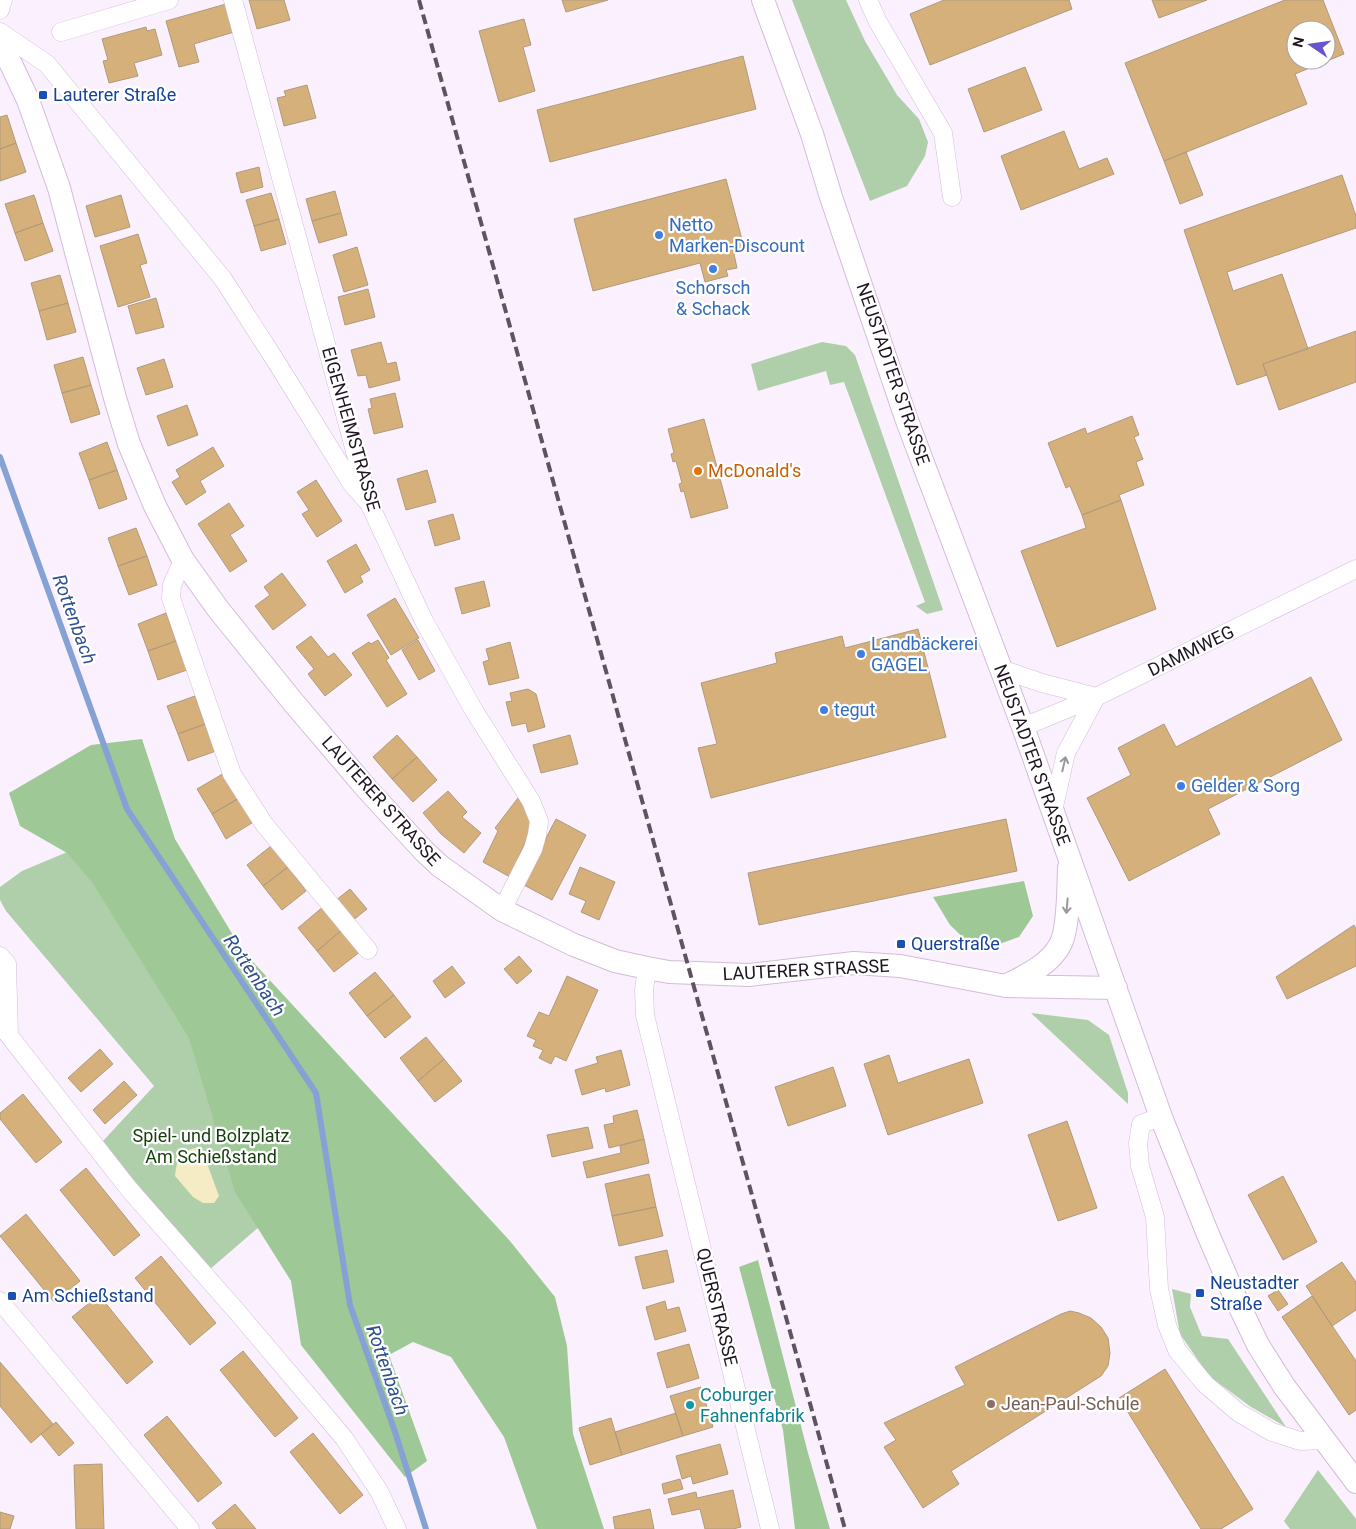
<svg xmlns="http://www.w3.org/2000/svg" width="1356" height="1529" font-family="Roboto,sans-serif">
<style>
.green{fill:#afceaa}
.forest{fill:#9fc897}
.sand{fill:#f5ecc6}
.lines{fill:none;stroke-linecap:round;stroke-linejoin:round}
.stream{stroke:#86a2d5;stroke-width:6}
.building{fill:#d5b07b;stroke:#b09a7c;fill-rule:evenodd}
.minor-casing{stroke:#d3bbd9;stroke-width:19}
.tertiary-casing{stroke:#d3bbd9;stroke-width:24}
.minor{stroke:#fff;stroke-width:18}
.tertiary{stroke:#fff;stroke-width:22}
.rail{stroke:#5d5460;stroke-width:4;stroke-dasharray:10 5;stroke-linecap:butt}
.oneway{stroke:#9a969b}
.transit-dot{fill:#1a4fb4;stroke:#fff;stroke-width:2}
.shop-dot{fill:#3f7fe0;stroke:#fff;stroke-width:2}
.food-dot{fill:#e8710a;stroke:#fff;stroke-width:2}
.education-dot{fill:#8d6e63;stroke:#fff;stroke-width:2}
.culture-dot{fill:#0f9aa8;stroke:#fff;stroke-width:2}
.labels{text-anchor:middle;stroke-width:4.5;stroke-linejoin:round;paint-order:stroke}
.transit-label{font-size:18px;fill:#164399;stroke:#fff;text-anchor:start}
.shop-label{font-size:18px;fill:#366cbe;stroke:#fff;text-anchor:start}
.street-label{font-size:18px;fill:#1e1520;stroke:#fff}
.food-label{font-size:18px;fill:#c56008;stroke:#fff;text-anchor:start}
.park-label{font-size:18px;fill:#153e0d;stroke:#fff}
.culture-label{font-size:18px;fill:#0d838f;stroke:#fff;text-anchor:start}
.education-label{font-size:18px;fill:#785e54;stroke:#fff;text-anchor:start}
.water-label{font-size:19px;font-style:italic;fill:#305190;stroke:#fff}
</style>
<rect width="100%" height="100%" fill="#fbf1fe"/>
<path class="green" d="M792,0H846L865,41L897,95L919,119L928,142L925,156L907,186L870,201Z
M822,342L846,346L855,355L943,610L927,614L916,606L925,602L844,382L830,385L826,371L758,391L751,364Z
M103,837L304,1188L209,1270L102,1142L154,1086L6,911L0,900V887L22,871Z
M1031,1013L1088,1020L1109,1035L1128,1093V1104Z
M1172,1289L1191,1294L1190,1307L1202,1336L1228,1339L1286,1427L1251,1407L1209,1376L1180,1334Z
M1318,1470L1356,1519V1529H1290L1284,1521Z"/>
<path class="forest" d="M142,739L175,839L242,950L510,1241L555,1297L567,1346L573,1434L604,1529H537L504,1437L451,1357L413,1342L389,1355L427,1461L405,1477L301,1345L291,1281L235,1192L189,1038L92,882L67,853L20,826L9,793L91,745Z
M1024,881L1033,916L1019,937L978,952L950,925L933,897Z
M758,1260L808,1453L830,1529H795L783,1430L739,1267Z"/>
<path class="sand" d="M201,1147L219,1196L214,1203H203L193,1197L175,1176C177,1156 181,1150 201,1147Z"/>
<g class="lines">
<path class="stream" d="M0,457L127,809L316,1093L350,1305L395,1432L426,1529"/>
</g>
<path class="building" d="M249,0H284L290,20L257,29Z
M562,0H608L566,12Z
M944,0H1069L1072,9L930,65L910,14Z
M1152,0H1207L1159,18Z
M1285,0H1323L1344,54L1295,74L1307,104L1164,161L1125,63ZM1296,30H1326V60H1296Z
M226,4L234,32L194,44L199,62L179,67L166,21Z
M524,19L531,45L523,47L535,91L499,102L479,31Z
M146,27L147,31L155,29L162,55L134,63L138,76L109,83L103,61L108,60L102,39Z
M743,56L756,109L550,162L537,110Z
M1025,67L1042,110L984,132L968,89Z
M307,85L316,118L284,126L277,98L286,96L284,91Z
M7,115L16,143L0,149V117Z
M1064,131L1079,169L1107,158L1114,174L1021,210L1001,156Z
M16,143L26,172L0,181V149Z
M1186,152L1203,195L1180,204L1164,161Z
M259,167L263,187L241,193L236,173Z
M1342,175L1356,216V228L1227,272L1233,291L1282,274L1308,349L1263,364L1267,375L1237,385L1184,230Z
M726,179L745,251L734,254L737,268L726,270L728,276L705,282L700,263L593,291L574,219Z
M335,191L341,213L312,221L306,199Z
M271,193L279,219L254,226L246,200Z
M34,195L43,223L15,233L5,204Z
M121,195L130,227L95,237L86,206Z
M341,213L347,235L319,243L312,221Z
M279,219L286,244L261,251L254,226Z
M43,223L53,251L25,261L15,233Z
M138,234L147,263L140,265L150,297L118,307L100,246Z
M357,247L368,285L344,292L333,255Z
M60,275L68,303L39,311L31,283Z
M368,289L375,317L345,325L338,297Z
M156,298L164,327L136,334L128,306Z
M68,303L76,332L47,340L39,311Z
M1356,331V382L1279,410L1263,364Z
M381,342L387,364L396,362L400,380L369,388L366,375L358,376L351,350Z
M83,357L91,385L62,393L54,365Z
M164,359L173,387L146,395L137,368Z
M91,385L100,414L71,423L62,393Z
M395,393L403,427L374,434L368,409L372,408L370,399Z
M187,405L198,435L168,446L157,416Z
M1132,416L1139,435L1134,437L1143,459L1136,462L1144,485L1119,495L1121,500L1082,515L1070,486L1066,488L1048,443L1085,428L1087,434Z
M704,419L728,508L691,518L684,491L681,492L679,484L682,483L676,461L673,462L671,454L674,453L668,429Z
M107,442L117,470L89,480L79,453Z
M213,447L224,466L200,481L206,492L186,505L172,482L180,477L176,470Z
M117,470L127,499L99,509L89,480Z
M427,470L436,502L406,510L397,479Z
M316,480L342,521L317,537L302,514L309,510L297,492Z
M1121,500L1156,609L1057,647L1021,551L1086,528L1082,515Z
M229,503L244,526L230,535L247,561L230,572L198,524Z
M453,514L460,539L435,546L428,521Z
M136,528L147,556L118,566L108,538Z
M356,544L370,570L360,576L363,582L345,593L327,561Z
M147,556L157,585L129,595L118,566Z
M282,573L306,605L273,630L255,606L270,595L264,587Z
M484,581L490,606L462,614L455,588Z
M395,598L419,638L391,655L367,615Z
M166,613L176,641L148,651L138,624Z
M918,629L946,737L711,798L698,748L717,744L701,683L777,663L775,653L842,636L845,648Z
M311,636L328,657L334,653L352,675L325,696L308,674L314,669L296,647Z
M378,640L389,658L386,660L407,694L387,707L352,653L369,642L371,644Z
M418,640L435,671L419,680L402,650Z
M176,641L187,670L158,680L148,651Z
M510,642L519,678L489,685L483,662L489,660L486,649Z
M1311,677L1342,740L1208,809L1220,834L1129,881L1087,798L1131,775L1118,748L1164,724L1176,747Z
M528,689L536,694L545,727L528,732L526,723L512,726L506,702L512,701L510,693Z
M195,696L205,724L178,734L167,706Z
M205,724L216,751L188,761L178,734Z
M397,735L417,757L392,779L373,757Z
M570,735L578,764L541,773L533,745Z
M417,757L437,780L413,802L392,779Z
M226,772L241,797L212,814L197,789Z
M448,791L467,812L462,817L481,833L464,853L441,834L423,813Z
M241,797L255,821L226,839L212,814Z
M518,798L530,814L532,826L510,877L483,862L498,831L495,828Z
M556,819L586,835L552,900L522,884Z
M1006,819L1017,871L759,925L748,873Z
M271,846L288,867L263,886L247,865Z
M288,867L306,891L282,910L263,886Z
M580,867L615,882L599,920L581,912L586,901L569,894Z
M350,889L367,909L352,921L335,901Z
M324,906L343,929L317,951L298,928Z
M1354,925L1356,929V966L1287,999L1276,977Z
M343,929L361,951L334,972L317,951Z
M519,956L532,971L517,984L504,969Z
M452,966L465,983L445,998L433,981Z
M375,972L394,995L367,1016L349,993Z
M567,976L598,990L566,1061L555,1056L551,1064L539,1058L543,1050L533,1046L536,1040L527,1036L539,1012L549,1016Z
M394,995L411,1017L385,1038L367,1016Z
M426,1037L444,1059L418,1081L400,1058Z
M100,1049L113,1064L81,1092L68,1078Z
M621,1050L630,1085L606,1092L605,1088L582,1095L575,1070L598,1063L596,1057Z
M889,1055L898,1083L969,1059L983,1103L888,1135L864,1064Z
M444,1059L462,1081L435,1102L418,1081Z
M833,1067L846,1106L788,1126L775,1087Z
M124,1081L137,1095L105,1124L93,1110Z
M23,1094L62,1142L36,1163L0,1119V1113Z
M637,1110L644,1139L609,1148L604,1125L614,1123L613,1116Z
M1067,1121L1097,1208L1058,1221L1028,1135Z
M588,1127L593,1148L552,1157L547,1135Z
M644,1139L649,1163L587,1178L583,1162L621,1153L620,1146Z
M86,1168L140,1235L114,1256L60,1190Z
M649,1174L656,1207L612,1216L605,1184Z
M1283,1176L1317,1242L1283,1260L1248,1195Z
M656,1207L663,1236L619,1246L612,1216Z
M26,1214L80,1281L54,1302L0,1236Z
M667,1250L674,1282L643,1289L635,1257Z
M161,1256L216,1323L190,1345L135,1278Z
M1342,1262L1356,1282V1310L1332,1326L1306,1286Z
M1278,1290L1288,1304L1278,1311L1268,1296Z
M99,1295L153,1362L127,1384L72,1317Z
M1312,1296L1356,1361V1410L1349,1415L1282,1317Z
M665,1301L667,1310L679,1307L686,1331L655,1340L646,1307Z
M1070,1311L1079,1313L1091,1318L1101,1327L1108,1338L1110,1353L1108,1366L1101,1376L951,1471L959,1484L923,1508L884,1447L896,1440L884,1423L965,1385L955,1367L1061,1314Z
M689,1344L699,1378L667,1388L657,1353Z
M243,1351L298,1418L275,1437L220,1370Z
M0,1362L53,1424L31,1443L0,1406Z
M1165,1369L1253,1509L1221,1529H1201L1119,1398Z
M701,1387L713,1427L683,1436L670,1396Z
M676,1413L683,1436L622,1455L615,1432Z
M167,1416L222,1483L198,1502L144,1435Z
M611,1418L622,1455L590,1465L579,1428Z
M56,1422L74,1443L59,1456L41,1434Z
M313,1433L363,1495L340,1514L290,1452Z
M720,1444L728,1474L693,1484L691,1476L682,1479L676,1456Z
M102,1464L104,1529H76L74,1465Z
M680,1479L683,1489L664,1494L662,1484Z
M733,1490L741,1527L733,1529H705L700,1509L672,1515L668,1499L696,1492L697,1498Z
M235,1504L256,1529H217L212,1523Z
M650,1509L654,1529H615L613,1517Z
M0,1512L14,1516L10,1529H0Z"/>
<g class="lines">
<g class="minor-casing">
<path id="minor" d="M233,0L369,503L424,621L473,709L531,801L539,821L537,835L533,849L502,910
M868,0L878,22L943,133L952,197
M0,10L3,0
M0,32L47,64L223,279L277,363L352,484L367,501
M61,32L169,0
M183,560L172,585L171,598L232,774L264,824L368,950
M1001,669L1042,683L1096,697
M1023,727L1096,697L1356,569
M1053,811L1066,753L1096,697
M0,956L7,964L9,1035
M647,968L644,990L645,1015L770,1529
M0,1024L129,1189L239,1314L344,1438L379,1491L397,1529
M1161,1117L1141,1124L1138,1143L1140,1166L1155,1217L1159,1289L1167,1325L1177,1350L1205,1384L1239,1413L1272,1432L1300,1441L1324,1440
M0,1301L190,1529"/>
</g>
<g class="tertiary-casing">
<path id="tertiary" d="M763,0L812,134L831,197L906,418L1023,727L1161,1117L1207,1232L1235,1297L1258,1345L1284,1386L1356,1482
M0,41L28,100L59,188L115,398L129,444L155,506L183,560L218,609L293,702L367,789L424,851L440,866L502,910L574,945L615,961L647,968L669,972L749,975L854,963L900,966L1006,986L1116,988
M1007,985C1026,976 1052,963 1061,943C1069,926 1068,888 1069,868"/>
</g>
<use href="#minor" class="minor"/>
<use href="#tertiary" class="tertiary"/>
<path class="rail" d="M419,0L845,1529"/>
</g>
<defs><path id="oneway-shaft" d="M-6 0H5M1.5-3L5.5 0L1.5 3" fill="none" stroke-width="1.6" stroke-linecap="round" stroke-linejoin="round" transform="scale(1.25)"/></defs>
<g class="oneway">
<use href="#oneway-shaft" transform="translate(1064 764) rotate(-77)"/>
<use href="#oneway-shaft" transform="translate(1067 906) rotate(95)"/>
</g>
<g class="transit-dot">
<rect x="38" y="90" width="10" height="10" rx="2.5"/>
<rect x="896" y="939" width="10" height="10" rx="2.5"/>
<rect x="1195" y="1288" width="10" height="10" rx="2.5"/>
<rect x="7" y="1291" width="10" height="10" rx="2.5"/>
</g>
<g class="shop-dot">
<circle cx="659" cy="235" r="5"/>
<circle cx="713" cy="269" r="5"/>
<circle cx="861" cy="654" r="5"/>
<circle cx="824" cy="710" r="5"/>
<circle cx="1181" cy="786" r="5"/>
</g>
<circle class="food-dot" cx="698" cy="471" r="5"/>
<circle class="education-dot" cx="991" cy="1404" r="5"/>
<circle class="culture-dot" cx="690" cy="1405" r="5"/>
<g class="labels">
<g class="transit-label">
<text x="53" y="101">Lauterer Straße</text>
<text x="911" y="950">Querstraße</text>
<text x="1210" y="1289">Neustadter<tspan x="1210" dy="21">Straße</tspan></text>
<text x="22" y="1302">Am Schießstand</text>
</g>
<g class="shop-label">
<text x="669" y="231">Netto<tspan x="669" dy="21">Marken-Discount</tspan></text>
<text x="713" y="294" text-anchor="middle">Schorsch<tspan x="713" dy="21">&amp; Schack</tspan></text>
<text x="871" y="650">Landbäckerei<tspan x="871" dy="21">GAGEL</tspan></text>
<text x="834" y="716">tegut</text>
<text x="1191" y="792">Gelder &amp; Sorg</text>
</g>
<g class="street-label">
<text transform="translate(893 374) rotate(71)" y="6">NEUSTADTER STRASSE</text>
<text transform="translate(351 429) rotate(74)" y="6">EIGENHEIMSTRASSE</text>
<text transform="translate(1191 651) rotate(-26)" y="6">DAMMWEG</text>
<text transform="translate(1032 755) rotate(70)" y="6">NEUSTADTER STRASSE</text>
<text transform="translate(381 801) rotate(48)" y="6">LAUTERER STRASSE</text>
<text transform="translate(806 970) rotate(-3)" y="6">LAUTERER STRASSE</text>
<text transform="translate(717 1307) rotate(76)" y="6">QUERSTRASSE</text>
</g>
<g class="food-label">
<text x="708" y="477">McDonald's</text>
</g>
<g class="park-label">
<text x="211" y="1142">Spiel- und Bolzplatz<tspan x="211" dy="21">Am Schießstand</tspan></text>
</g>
<g class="culture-label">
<text x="700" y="1401">Coburger<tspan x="700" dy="21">Fahnenfabrik</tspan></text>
</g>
<g class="education-label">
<text x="1001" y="1410">Jean-Paul-Schule</text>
</g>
<g class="water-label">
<text transform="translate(75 619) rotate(70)" y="7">Rottenbach</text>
<text transform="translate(255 975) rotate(56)" y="7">Rottenbach</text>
<text transform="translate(388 1370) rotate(71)" y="7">Rottenbach</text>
</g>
</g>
<g transform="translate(1311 45) rotate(283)"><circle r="24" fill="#ffffff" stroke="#a5a1a6"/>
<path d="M0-4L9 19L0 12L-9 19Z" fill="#6655ce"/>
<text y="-8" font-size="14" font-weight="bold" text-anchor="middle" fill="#1e1520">N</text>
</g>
</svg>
